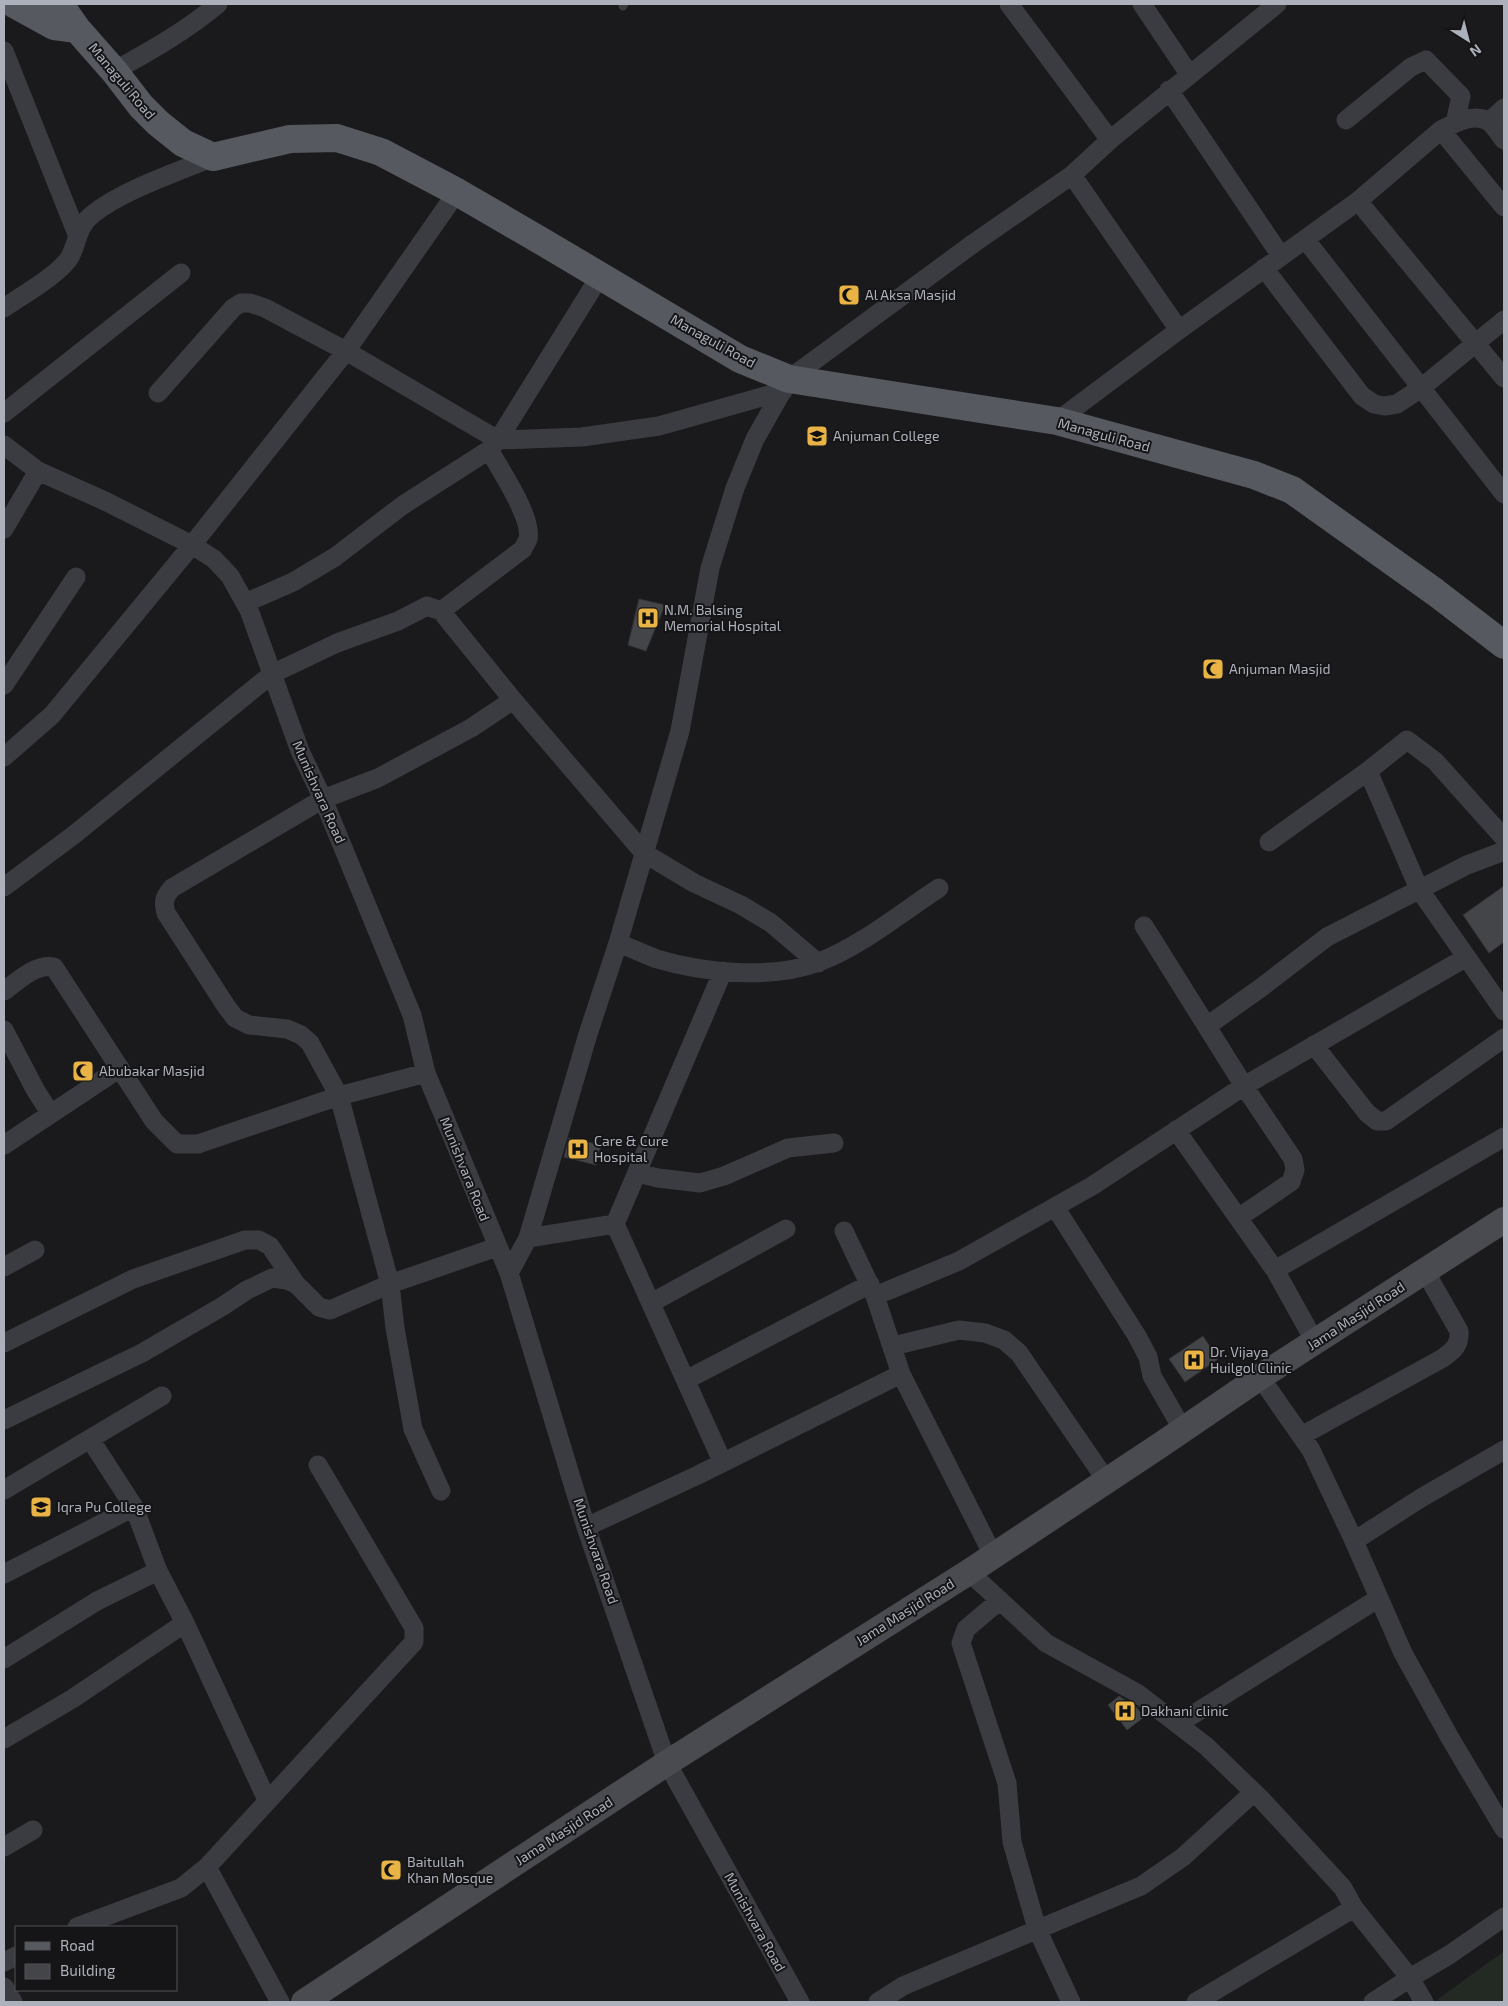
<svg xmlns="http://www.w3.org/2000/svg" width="1508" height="2006" font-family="'Exo 2',sans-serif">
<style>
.green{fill:#222a23}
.building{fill:#444549;stroke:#343438}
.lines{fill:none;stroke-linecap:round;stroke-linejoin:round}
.lane{stroke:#3b3c41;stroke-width:9}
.street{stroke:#3b3c41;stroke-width:19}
.secondary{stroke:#494b51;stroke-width:26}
.primary{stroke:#575960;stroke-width:28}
.labels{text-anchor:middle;stroke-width:4;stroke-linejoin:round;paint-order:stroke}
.street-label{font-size:14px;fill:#adb1bb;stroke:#151517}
.poi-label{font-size:14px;fill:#adb1bb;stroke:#151517;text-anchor:start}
</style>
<rect width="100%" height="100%" fill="#1a1a1c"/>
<path class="green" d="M1503,1952L1504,2002H1441L1438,1999Z"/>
<path class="building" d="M639,599L665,605L646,651L628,645Z
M1504,886V942L1489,953L1463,915Z
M569,1138L601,1145L596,1165L564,1157Z
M1203,1336L1218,1359L1185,1382L1169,1359Z
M1119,1696L1137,1708L1144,1717L1127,1730L1108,1705Z"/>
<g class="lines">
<path class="lane" d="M623,6L624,4"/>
<path class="street" d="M1009,4L1110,140
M1142,4L1189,74
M4,51L77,234
M114,71C150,51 186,31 218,4
M1169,90L1281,256
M1346,120L1411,67L1426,60L1461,96L1455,123
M1489,122L1504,108
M1441,130L1504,207
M1072,175L1179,330
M1358,201L1504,378
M1305,239L1504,494
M1264,268L1362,396L1374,404L1384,406L1397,404L1421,388L1504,320
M4,308C21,296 60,274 70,257C78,242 77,226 93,214C125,189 176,173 213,157
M158,393L233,308L241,303H250L265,308L346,351L498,440L582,437L659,426L783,391
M4,413L181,273
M1057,421L1179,330L1358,201L1441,130C1455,123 1473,113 1488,121C1494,125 1500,135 1504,140
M4,445L38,471L107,502L192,545L214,559L230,576L249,610L300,751L323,799L412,1015L426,1073L509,1273L586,1527L667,1763L800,2002
M4,529L38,471
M245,603L293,582L335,557L403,505L489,450L498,440L600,276
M441,611L523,549C524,546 527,542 528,539C533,518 500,469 489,450
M4,685L76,577
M4,757L52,715L192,545L346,351L457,192
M1368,771L1419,889L1504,1011
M1269,842L1368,771L1407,740L1435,761L1504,838
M4,887L75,834L272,674L337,643L398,621L427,606L441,611L513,700L644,853L694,883L741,905L771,923L818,963
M1144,926L1244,1086L1293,1159L1295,1170L1291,1182L1238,1218
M618,943C631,948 644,954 657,959C704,973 772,980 819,962C861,946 901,913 939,888
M4,991C18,981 36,963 54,967L154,1121L177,1144H198L339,1096L426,1073
M1207,1026L1262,987L1327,937L1467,865L1504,851
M4,1030L36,1091L50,1113
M1314,1045L1367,1113L1377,1121H1386L1504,1038
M1176,1130L1275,1270L1315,1342
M4,1145L120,1068
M637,1173L658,1178L700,1183L724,1176L788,1148L834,1143
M1055,1207L1137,1336L1148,1357L1152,1376L1183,1430
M615,1224L723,971
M844,1231L875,1296L901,1374L993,1555
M528,1238L615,1224L722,1461
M4,1267L35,1250
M1275,1270L1504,1137
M509,1273L528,1238L588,1034L618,943L680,731L710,568L735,488L755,439L789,379L974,243L1072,175L1110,140L1277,4
M875,1296L959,1261L1092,1186L1244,1086L1465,958
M651,1303L786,1229
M4,1343L133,1279L245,1240H259L270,1246L296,1284
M893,1346L959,1330L985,1333L1004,1340L1019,1353L1106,1480
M1260,1377L1311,1450L1354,1541L1403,1653L1450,1738L1504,1829
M686,1380L870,1284
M4,1420L142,1353L223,1306L247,1290L272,1278L287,1280L296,1284L319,1307L330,1310L390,1284L497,1247
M1301,1436L1443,1358C1454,1350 1460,1345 1459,1331L1425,1271
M90,1439L134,1507L158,1571L185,1623L267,1800
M4,1490L162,1396
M441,1491L413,1429L395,1328L390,1284L339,1096L310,1043L301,1035L287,1029L249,1025L235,1018L226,1006L166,913C163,902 164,897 172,888L323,799L378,778L471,728L513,700
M586,1527L698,1475L901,1374
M1354,1541L1421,1498L1504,1450
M969,1572L1046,1643L1137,1693L1206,1746L1262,1800L1343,1888L1354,1908L1410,1978L1424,2002
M4,1574L134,1507
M999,1601L966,1629L961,1643L1007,1783L1012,1842L1037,1929L1071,2002
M4,1659L97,1601L158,1571
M1178,1724L1379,1598
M4,1739L72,1699L185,1623
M4,1847L33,1830
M207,1867L280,2002
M77,1927L181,1888L207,1867L414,1642V1628L318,1465
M4,1962L16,1956
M4,1987L13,2002
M878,2002L903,1986L1141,1886L1183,1857L1254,1792
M1196,2002L1354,1908
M1373,2002L1410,1978L1449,1955L1504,1917"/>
<path class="secondary" d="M304,2002L667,1763L969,1572L1162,1444L1260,1377L1504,1220"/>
<path class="primary" d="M14,4L54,26L77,29
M54,4L63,9L77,29L114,71L141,106L158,123L183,143L213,157L290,139L337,138L381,152L457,192L543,242L740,359L789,379L1057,421L1254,475L1292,490L1435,592L1504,645"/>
</g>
<defs>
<g id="mosque-square" transform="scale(1.125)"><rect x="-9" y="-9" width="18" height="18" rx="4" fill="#e9b445" stroke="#151517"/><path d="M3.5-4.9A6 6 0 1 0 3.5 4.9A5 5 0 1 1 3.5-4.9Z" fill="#111"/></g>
<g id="university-square" transform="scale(1.125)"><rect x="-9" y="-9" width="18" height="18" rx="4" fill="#e9b445" stroke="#151517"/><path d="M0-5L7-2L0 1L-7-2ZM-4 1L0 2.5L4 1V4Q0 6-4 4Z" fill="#111"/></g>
<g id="hospital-square" transform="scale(1.125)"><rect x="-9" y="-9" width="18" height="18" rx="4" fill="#e9b445" stroke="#151517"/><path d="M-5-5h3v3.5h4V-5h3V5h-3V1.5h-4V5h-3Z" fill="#111"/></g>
</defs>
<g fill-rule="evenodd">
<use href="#mosque-square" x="849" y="295"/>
<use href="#university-square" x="817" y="436"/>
<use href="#hospital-square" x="648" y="618"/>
<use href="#mosque-square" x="1213" y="669"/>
<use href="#mosque-square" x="83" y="1071"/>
<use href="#hospital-square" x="578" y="1149"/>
<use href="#hospital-square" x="1194" y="1360"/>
<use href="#university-square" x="41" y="1507"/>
<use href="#hospital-square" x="1125" y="1711"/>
<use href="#mosque-square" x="391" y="1870"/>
</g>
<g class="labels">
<g class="street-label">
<text transform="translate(122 81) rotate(50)" y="5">Managuli Road</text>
<text transform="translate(713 341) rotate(29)" y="5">Managuli Road</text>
<text transform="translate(1104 435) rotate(15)" y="5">Managuli Road</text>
<text transform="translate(319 792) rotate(66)" y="5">Munishvara Road</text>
<text transform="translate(465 1169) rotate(68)" y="5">Munishvara Road</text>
<text transform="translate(1356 1316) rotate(-33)" y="5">Jama Masjid Road</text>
<text transform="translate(596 1551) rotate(71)" y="5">Munishvara Road</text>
<text transform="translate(905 1612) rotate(-32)" y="5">Jama Masjid Road</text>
<text transform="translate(564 1831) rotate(-33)" y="5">Jama Masjid Road</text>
<text transform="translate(755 1922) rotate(61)" y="5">Munishvara Road</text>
</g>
<g class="poi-label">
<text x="865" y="300">Al Aksa Masjid</text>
<text x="833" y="441">Anjuman College</text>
<text x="664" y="615">N.M. Balsing<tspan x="664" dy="16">Memorial Hospital</tspan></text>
<text x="1229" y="674">Anjuman Masjid</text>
<text x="99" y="1076">Abubakar Masjid</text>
<text x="594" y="1146">Care &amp; Cure<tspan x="594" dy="16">Hospital</tspan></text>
<text x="1210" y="1357">Dr. Vijaya<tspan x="1210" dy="16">Huilgol Clinic</tspan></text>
<text x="57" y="1512">Iqra Pu College</text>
<text x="1141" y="1716">Dakhani clinic</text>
<text x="407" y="1867">Baitullah<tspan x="407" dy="16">Khan Mosque</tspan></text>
</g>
</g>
<rect width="1508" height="2006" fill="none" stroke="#adb1bb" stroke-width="10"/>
<rect x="15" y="1926" width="162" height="65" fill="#151517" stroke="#525359"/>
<rect x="25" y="1942" width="25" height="8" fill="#575960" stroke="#525359"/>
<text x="60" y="1951" font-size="15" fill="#adb1bb">Road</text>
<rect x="25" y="1964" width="25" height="15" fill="#444549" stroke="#525359"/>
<text x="60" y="1976" font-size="15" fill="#adb1bb">Building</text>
<g transform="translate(1468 40) rotate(144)" stroke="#151517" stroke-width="4" paint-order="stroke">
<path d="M0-4L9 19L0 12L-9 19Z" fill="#adb1bb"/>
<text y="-8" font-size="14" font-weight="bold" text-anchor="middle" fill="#adb1bb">N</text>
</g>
</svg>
